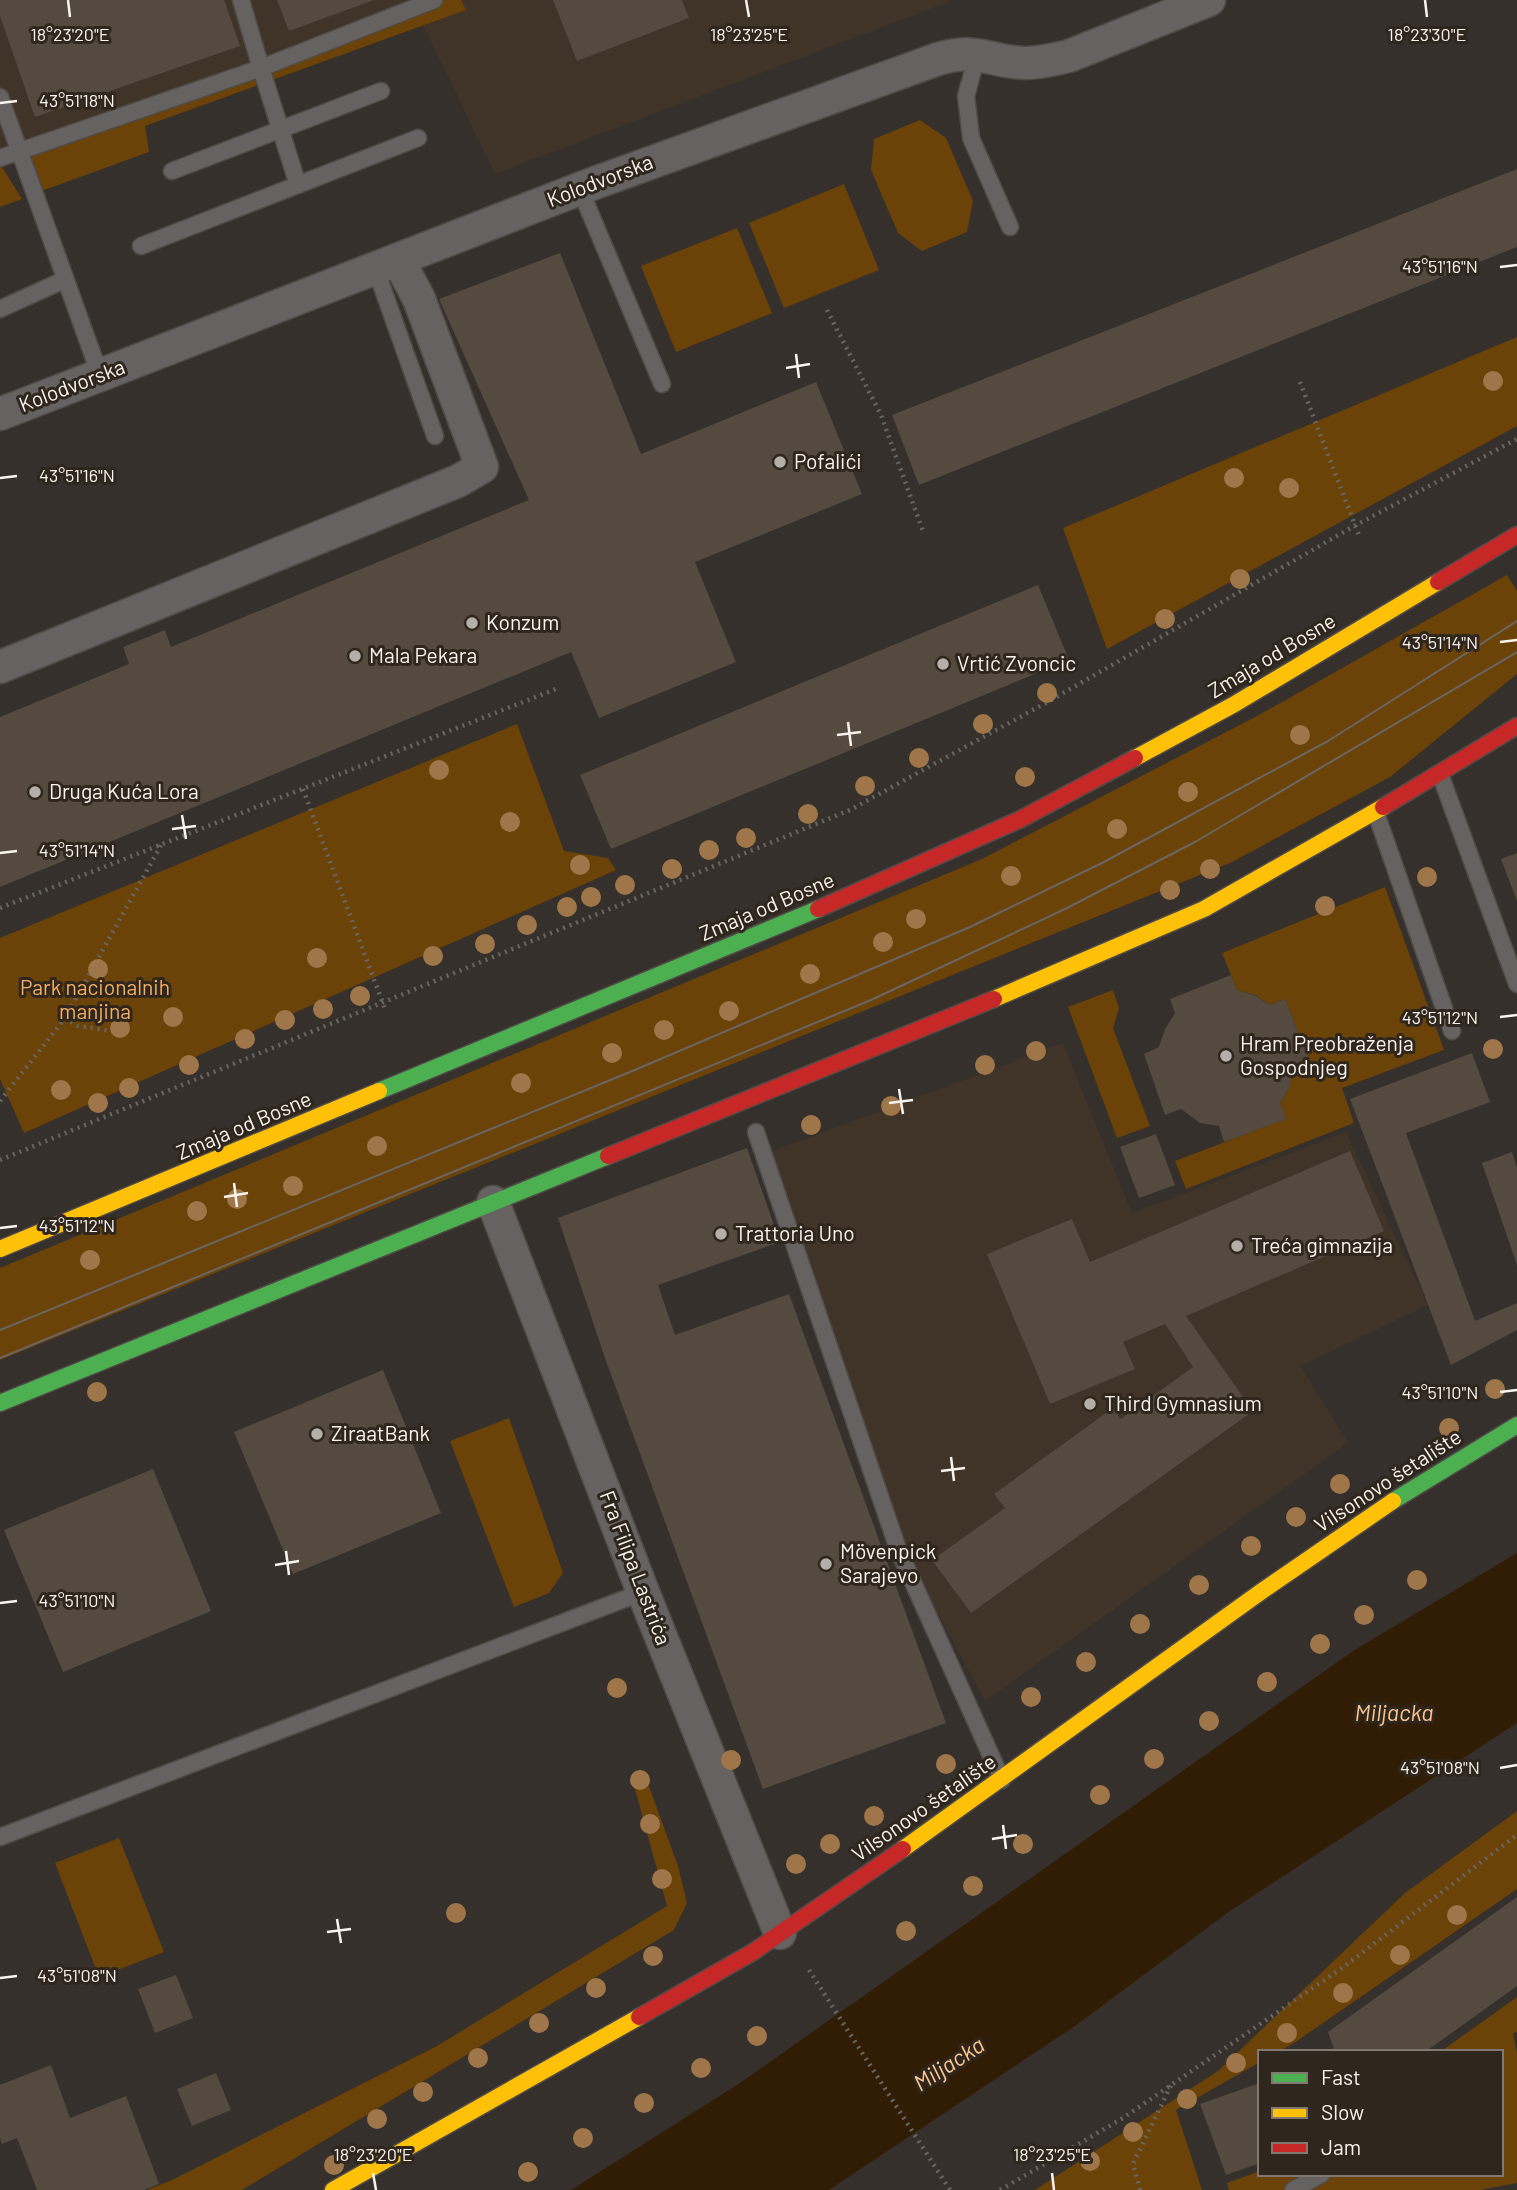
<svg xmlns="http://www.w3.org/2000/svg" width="1517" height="2190" font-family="Barlow,sans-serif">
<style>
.built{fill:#403327}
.green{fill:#6b4208}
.water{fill:#311d06}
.building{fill:#544a40}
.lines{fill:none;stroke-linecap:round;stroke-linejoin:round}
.lane-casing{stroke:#504b47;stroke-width:19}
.street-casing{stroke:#504b47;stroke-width:35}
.fast-casing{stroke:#504b47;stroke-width:19}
.slow-casing{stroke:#504b47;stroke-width:19}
.jam-casing{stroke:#504b47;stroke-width:19}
.path{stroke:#686662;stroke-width:4.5;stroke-dasharray:2 5;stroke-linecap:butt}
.lane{stroke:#656261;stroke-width:16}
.street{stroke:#656261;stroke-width:32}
.fast{stroke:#4caf50;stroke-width:16}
.slow{stroke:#ffc107;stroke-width:16}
.jam{stroke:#c62828;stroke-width:16}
.tram{stroke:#6a6662;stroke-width:2}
.tree{fill:#9f7649}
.ticks{fill:none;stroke:#faf4ee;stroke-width:2.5}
.poi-dot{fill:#b5afaa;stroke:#2f261d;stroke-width:2.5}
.labels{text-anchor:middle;stroke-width:6;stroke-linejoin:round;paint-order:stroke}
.street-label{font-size:21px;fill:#faf4ee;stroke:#2f261d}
.poi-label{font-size:21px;fill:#faf4ee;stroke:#2f261d;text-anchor:start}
.park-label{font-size:21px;fill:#f6af61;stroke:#2f261d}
.water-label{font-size:23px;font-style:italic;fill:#fdc68e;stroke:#2f261d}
.ticks-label{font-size:18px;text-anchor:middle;fill:#faf4ee;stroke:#2f261d;stroke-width:6;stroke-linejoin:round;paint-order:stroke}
</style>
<rect width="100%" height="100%" fill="#35302b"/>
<path class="built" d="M0,0H954L495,174L423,25L145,126L149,152L10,148L0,151Z
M1063,1043L1132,1213L1346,1132L1428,1305L1301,1366L1348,1443L985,1701L911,1563L770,1152Z"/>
<path class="green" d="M433,0H461L466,10L145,126L149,152L33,194L9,148Z
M920,120L946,138L973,201L967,232L922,251L898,233L871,170L874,139Z
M0,164L22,199L0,207Z
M844,184L879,270L784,308L749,223Z
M737,228L772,313L676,352L641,266Z
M1517,337V426L1107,649L1063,528Z
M1507,575L1517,591V674L1390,777L1232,862L0,1360V1268L982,859L1257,716Z
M517,724L564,851L608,858L616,870L24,1133L0,1079V938Z
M1385,887L1444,1050L1342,1088L1354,1123L1186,1189L1175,1161L1285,1119L1280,1103L1290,1087L1293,1066L1309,1059L1285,999L1270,1005L1255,995L1237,990L1222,953Z
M1113,990L1119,1008L1113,1028L1150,1126L1117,1138L1068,1007Z
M509,1418L563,1573L549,1593L514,1607L450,1441Z
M646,1778L678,1866L687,1903L674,1930L242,2190H147L172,2180L437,2046L667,1906L634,1785Z
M1517,1811V1889L1297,2041L1278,2052H1260V2062L1176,2110L1202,2190H1035L1218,2071L1405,1893Z
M119,1838L164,1952L99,1977L55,1863Z
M1517,1997V2032L1513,2033L1517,2053V2183L1480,2190H1229L1227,2183L1260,2171V2174H1501V2052H1440Z"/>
<path class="water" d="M1517,1553V1723L1227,1913L1075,2026L829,2190H571L740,2083L1353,1651Z"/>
<path class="building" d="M0,0H224L240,46L35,117L0,16Z
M277,0H374L289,31Z
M553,0H682L689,18L577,61Z
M1517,169V247L919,485L892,415Z
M560,253L641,454L816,382L862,494L695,562L736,662L599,718L571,652L0,887V717L129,664L123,647L165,630L171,647L529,500L439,299Z
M1038,585L1069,660L611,849L580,775Z
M1517,853V901L1501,859Z
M1231,975L1237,990L1254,995L1270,1005L1285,999L1309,1059L1293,1066L1290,1087L1280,1103L1286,1119L1224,1142L1219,1126L1200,1123L1181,1109L1165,1115L1144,1054L1159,1047L1165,1029L1175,1013L1170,999Z
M1472,1053L1490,1102L1406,1133L1475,1321L1517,1303V1330L1451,1365L1350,1099Z
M1156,1134L1175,1185L1139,1198L1120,1147Z
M747,1148L780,1242L658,1285L675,1335L789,1294L946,1723L763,1789L606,1361L558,1218Z
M1350,1151L1384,1231L1186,1316L1253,1411L971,1613L932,1560L1005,1508L994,1494L1113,1408L1121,1419L1193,1367L1165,1324L1123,1342L1135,1369L1050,1404L987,1254L1072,1219L1090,1262Z
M1512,1152L1517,1167V1265L1482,1163Z
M383,1370L441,1513L293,1574L234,1432Z
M153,1469L211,1611L63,1672L4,1530Z
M1517,1897V1986L1425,2052H1335L1328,2032Z
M176,1975L193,2018L155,2033L138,1989Z
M51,2065L70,2118L126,2096L159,2184L144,2190H37L17,2138L2,2144L0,2138V2085Z
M216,2073L231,2110L192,2126L177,2089Z
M1260,2083V2163L1226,2175L1200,2104Z"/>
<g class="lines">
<g class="lane-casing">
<path id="lane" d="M978,53L966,96L971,138L1010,227
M0,97L100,375
M0,158L261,68L241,0
M172,171L381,91
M298,185L261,68L434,0
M580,189L662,384
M141,246L418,138
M376,270L435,436
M0,309L64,280
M1440,774L1517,984
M1376,813L1452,1031
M756,1132L898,1549L1002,1780
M0,1837L643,1592
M1293,2190L1322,2174"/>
</g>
<g class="street-casing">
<path id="street" d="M0,414L592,184L938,59C982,47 987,62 1025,63C1040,63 1055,59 1069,56L1209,0
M0,667L458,481L482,467L419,299L399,261
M493,1202L643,1592L780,1933"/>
</g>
<g class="fast-casing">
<path id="fast" d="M379,1091L818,909
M0,1403L608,1156
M1393,1501L1517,1425"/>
</g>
<g class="slow-casing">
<path id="slow" d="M1135,758L1233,705L1438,582
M994,999L1204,909L1383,807
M0,1249L379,1091
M903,1849L1262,1591L1393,1501
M333,2190L639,2017"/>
</g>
<g class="jam-casing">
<path id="jam" d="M1438,582L1517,535
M1383,807L1517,726
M818,909L1021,819L1135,758
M608,1156L994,999
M639,2017L753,1952L903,1849"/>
</g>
<path class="path" d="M827,310L881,415L924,534
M1300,382L1360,538
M303,789L385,1009
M0,908L556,689
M65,1018L78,1026L112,1031
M0,1101L65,1018L161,845
M0,1160L850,810L1051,700L1356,525L1517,439
M809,1970L950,2190
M1000,2190L1123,2118L1342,1968L1517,1835
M1140,2190L1133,2164L1171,2085"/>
<use href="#lane" class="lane"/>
<use href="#street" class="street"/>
<use href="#fast" class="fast"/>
<use href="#slow" class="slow"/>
<use href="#jam" class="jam"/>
<path class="tram" d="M0,1330L630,1072L970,927L1102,863L1328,741L1517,621
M0,1358L871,1000L1065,909L1195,842L1517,652"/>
</g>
<g class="tree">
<circle cx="1493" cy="381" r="10"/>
<circle cx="1234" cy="478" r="10"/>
<circle cx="1289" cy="488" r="10"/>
<circle cx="1240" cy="579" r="10"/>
<circle cx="1165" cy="619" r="10"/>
<circle cx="1047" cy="693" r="10"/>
<circle cx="983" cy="724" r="10"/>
<circle cx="1300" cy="735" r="10"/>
<circle cx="919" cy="758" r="10"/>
<circle cx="439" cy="770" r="10"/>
<circle cx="1025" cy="777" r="10"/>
<circle cx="865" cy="786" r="10"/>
<circle cx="1188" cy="792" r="10"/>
<circle cx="808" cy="814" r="10"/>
<circle cx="510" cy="822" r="10"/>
<circle cx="1117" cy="829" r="10"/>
<circle cx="746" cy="838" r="10"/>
<circle cx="709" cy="850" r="10"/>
<circle cx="580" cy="865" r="10"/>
<circle cx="672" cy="869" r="10"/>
<circle cx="1210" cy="869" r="10"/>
<circle cx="1011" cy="876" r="10"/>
<circle cx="1427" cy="877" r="10"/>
<circle cx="625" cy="885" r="10"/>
<circle cx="1170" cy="890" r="10"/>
<circle cx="591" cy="897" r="10"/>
<circle cx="1325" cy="906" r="10"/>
<circle cx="567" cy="907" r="10"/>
<circle cx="916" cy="919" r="10"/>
<circle cx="527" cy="925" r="10"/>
<circle cx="883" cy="942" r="10"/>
<circle cx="485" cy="944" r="10"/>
<circle cx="433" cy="956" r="10"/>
<circle cx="317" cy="958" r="10"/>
<circle cx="98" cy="969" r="10"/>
<circle cx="810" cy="974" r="10"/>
<circle cx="360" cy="996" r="10"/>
<circle cx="323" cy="1009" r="10"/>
<circle cx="729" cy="1011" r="10"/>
<circle cx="173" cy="1017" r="10"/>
<circle cx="285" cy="1020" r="10"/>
<circle cx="120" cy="1028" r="10"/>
<circle cx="664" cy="1030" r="10"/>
<circle cx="245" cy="1039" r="10"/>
<circle cx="1493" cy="1049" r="10"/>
<circle cx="1036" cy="1051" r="10"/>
<circle cx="612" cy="1053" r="10"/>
<circle cx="189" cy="1065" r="10"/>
<circle cx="985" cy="1065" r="10"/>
<circle cx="521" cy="1083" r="10"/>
<circle cx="129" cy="1088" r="10"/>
<circle cx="61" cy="1090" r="10"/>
<circle cx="98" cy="1103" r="10"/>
<circle cx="891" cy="1106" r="10"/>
<circle cx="811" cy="1125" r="10"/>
<circle cx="377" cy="1146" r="10"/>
<circle cx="293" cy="1186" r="10"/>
<circle cx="237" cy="1199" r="10"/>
<circle cx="197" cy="1211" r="10"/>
<circle cx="90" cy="1260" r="10"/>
<circle cx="1495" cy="1389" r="10"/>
<circle cx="97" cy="1392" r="10"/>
<circle cx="1449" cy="1428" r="10"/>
<circle cx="1340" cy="1484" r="10"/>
<circle cx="1296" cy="1517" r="10"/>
<circle cx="1251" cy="1546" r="10"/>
<circle cx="1417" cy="1580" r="10"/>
<circle cx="1199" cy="1585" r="10"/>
<circle cx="1364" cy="1615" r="10"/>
<circle cx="1140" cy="1624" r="10"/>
<circle cx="1320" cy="1644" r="10"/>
<circle cx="1086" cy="1662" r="10"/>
<circle cx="1267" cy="1682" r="10"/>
<circle cx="617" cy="1688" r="10"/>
<circle cx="1031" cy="1697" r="10"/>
<circle cx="1209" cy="1721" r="10"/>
<circle cx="1154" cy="1759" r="10"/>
<circle cx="731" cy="1760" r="10"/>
<circle cx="946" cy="1764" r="10"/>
<circle cx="640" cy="1780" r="10"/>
<circle cx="1100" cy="1795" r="10"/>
<circle cx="874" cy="1816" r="10"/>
<circle cx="650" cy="1824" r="10"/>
<circle cx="830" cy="1844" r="10"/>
<circle cx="1023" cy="1844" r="10"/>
<circle cx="796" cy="1864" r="10"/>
<circle cx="662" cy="1879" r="10"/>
<circle cx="973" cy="1886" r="10"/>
<circle cx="456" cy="1913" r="10"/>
<circle cx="1457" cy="1915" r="10"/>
<circle cx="906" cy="1931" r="10"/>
<circle cx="1400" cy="1955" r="10"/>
<circle cx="653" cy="1956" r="10"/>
<circle cx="596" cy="1988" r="10"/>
<circle cx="1343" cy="1993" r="10"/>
<circle cx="539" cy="2023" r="10"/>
<circle cx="1287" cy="2033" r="10"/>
<circle cx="757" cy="2036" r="10"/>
<circle cx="478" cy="2058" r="10"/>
<circle cx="1236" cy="2063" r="10"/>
<circle cx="701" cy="2068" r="10"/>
<circle cx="423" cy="2092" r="10"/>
<circle cx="1187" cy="2099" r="10"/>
<circle cx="644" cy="2103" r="10"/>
<circle cx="377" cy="2119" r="10"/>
<circle cx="1133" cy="2132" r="10"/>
<circle cx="583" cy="2138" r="10"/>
<circle cx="1090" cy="2161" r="10"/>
<circle cx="334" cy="2165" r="10"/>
<circle cx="528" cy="2172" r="10"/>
</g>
<path class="ticks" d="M68,0L70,17M746,0L749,17M1425,0L1427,17M0,103L17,101M1500,267L1517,265M796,354L799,378M786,368L810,364M0,478L17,476M1500,642L1517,640M848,722L851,746M837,735L861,732M182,815L186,839M172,829L196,826M0,853L17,851M1500,1017L1517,1015M899,1089L903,1114M889,1103L913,1100M234,1183L237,1207M224,1197L248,1193M0,1228L17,1226M1500,1392L1517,1390M951,1457L954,1481M941,1471L965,1468M286,1551L289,1575M275,1565L299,1561M0,1603L17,1601M1500,1768L1517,1765M1003,1825L1006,1849M992,1839L1017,1835M337,1919L341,1943M327,1932L351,1929M0,1978L17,1976M373,2173L376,2190M1052,2173L1054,2190"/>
<g class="poi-dot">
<circle cx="780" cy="462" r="7"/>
<circle cx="472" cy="623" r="7"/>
<circle cx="355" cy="656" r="7"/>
<circle cx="943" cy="664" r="7"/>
<circle cx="35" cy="792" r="7"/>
<circle cx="1226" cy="1056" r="7"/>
<circle cx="721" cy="1234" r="7"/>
<circle cx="1237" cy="1246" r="7"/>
<circle cx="1090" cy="1404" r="7"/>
<circle cx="317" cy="1434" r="7"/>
<circle cx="826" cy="1564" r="7"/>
</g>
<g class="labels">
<g class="street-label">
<text transform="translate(600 181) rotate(-21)" y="7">Kolodvorska</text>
<text transform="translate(72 386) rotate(-21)" y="7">Kolodvorska</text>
<text transform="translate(1272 656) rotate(-31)" y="7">Zmaja od Bosne</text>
<text transform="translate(767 907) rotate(-23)" y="7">Zmaja od Bosne</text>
<text transform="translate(244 1126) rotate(-23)" y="7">Zmaja od Bosne</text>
<text transform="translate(1388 1481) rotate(-33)" y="7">Vilsonovo šetalište</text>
<text transform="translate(635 1568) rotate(69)" y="7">Fra Filipa Lastrića</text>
<text transform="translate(924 1808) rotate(-35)" y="7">Vilsonovo šetalište</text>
</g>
<g class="poi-label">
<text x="794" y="469">Pofalići</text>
<text x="486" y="630">Konzum</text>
<text x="369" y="663">Mala Pekara</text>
<text x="957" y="671">Vrtić Zvoncic</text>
<text x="49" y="799">Druga Kuća Lora</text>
<text x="1240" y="1051">Hram Preobraženja<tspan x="1240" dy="24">Gospodnjeg</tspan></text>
<text x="735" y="1241">Trattoria Uno</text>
<text x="1251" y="1253">Treća gimnazija</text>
<text x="1104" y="1411">Third Gymnasium</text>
<text x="331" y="1441">ZiraatBank</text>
<text x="840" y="1559">Mövenpick<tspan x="840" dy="24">Sarajevo</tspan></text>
</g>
<g class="park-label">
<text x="95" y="995">Park nacionalnih<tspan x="95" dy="24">manjina</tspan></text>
</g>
<g class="water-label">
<text x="1394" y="1721">Miljacka</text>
<text transform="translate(949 2064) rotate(-33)" y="8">Miljacka</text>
</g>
</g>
<g class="ticks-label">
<text x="70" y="41">18°23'20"E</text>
<text x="749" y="41">18°23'25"E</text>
<text x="1427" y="41">18°23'30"E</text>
<text x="77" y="107">43°51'18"N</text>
<text x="1440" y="273">43°51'16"N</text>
<text x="77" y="482">43°51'16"N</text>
<text x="1440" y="649">43°51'14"N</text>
<text x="77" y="857">43°51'14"N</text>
<text x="1440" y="1024">43°51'12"N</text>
<text x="77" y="1232">43°51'12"N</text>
<text x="1440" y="1399">43°51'10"N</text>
<text x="77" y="1607">43°51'10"N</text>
<text x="1440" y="1774">43°51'08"N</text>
<text x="77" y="1982">43°51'08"N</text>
<text x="373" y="2161">18°23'20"E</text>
<text x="1052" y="2161">18°23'25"E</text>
</g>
<rect x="1258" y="2050" width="245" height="126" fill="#2f261d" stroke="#807871" stroke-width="2"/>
<rect x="1272" y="2073" width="35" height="10" fill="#4caf50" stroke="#807871" stroke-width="2"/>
<text x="1321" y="2085" font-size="21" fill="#faf4ee">Fast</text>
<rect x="1272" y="2108" width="35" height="10" fill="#ffc107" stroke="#807871" stroke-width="2"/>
<text x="1321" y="2120" font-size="21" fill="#faf4ee">Slow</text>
<rect x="1272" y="2143" width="35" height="10" fill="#c62828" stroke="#807871" stroke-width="2"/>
<text x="1321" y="2155" font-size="21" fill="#faf4ee">Jam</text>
</svg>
